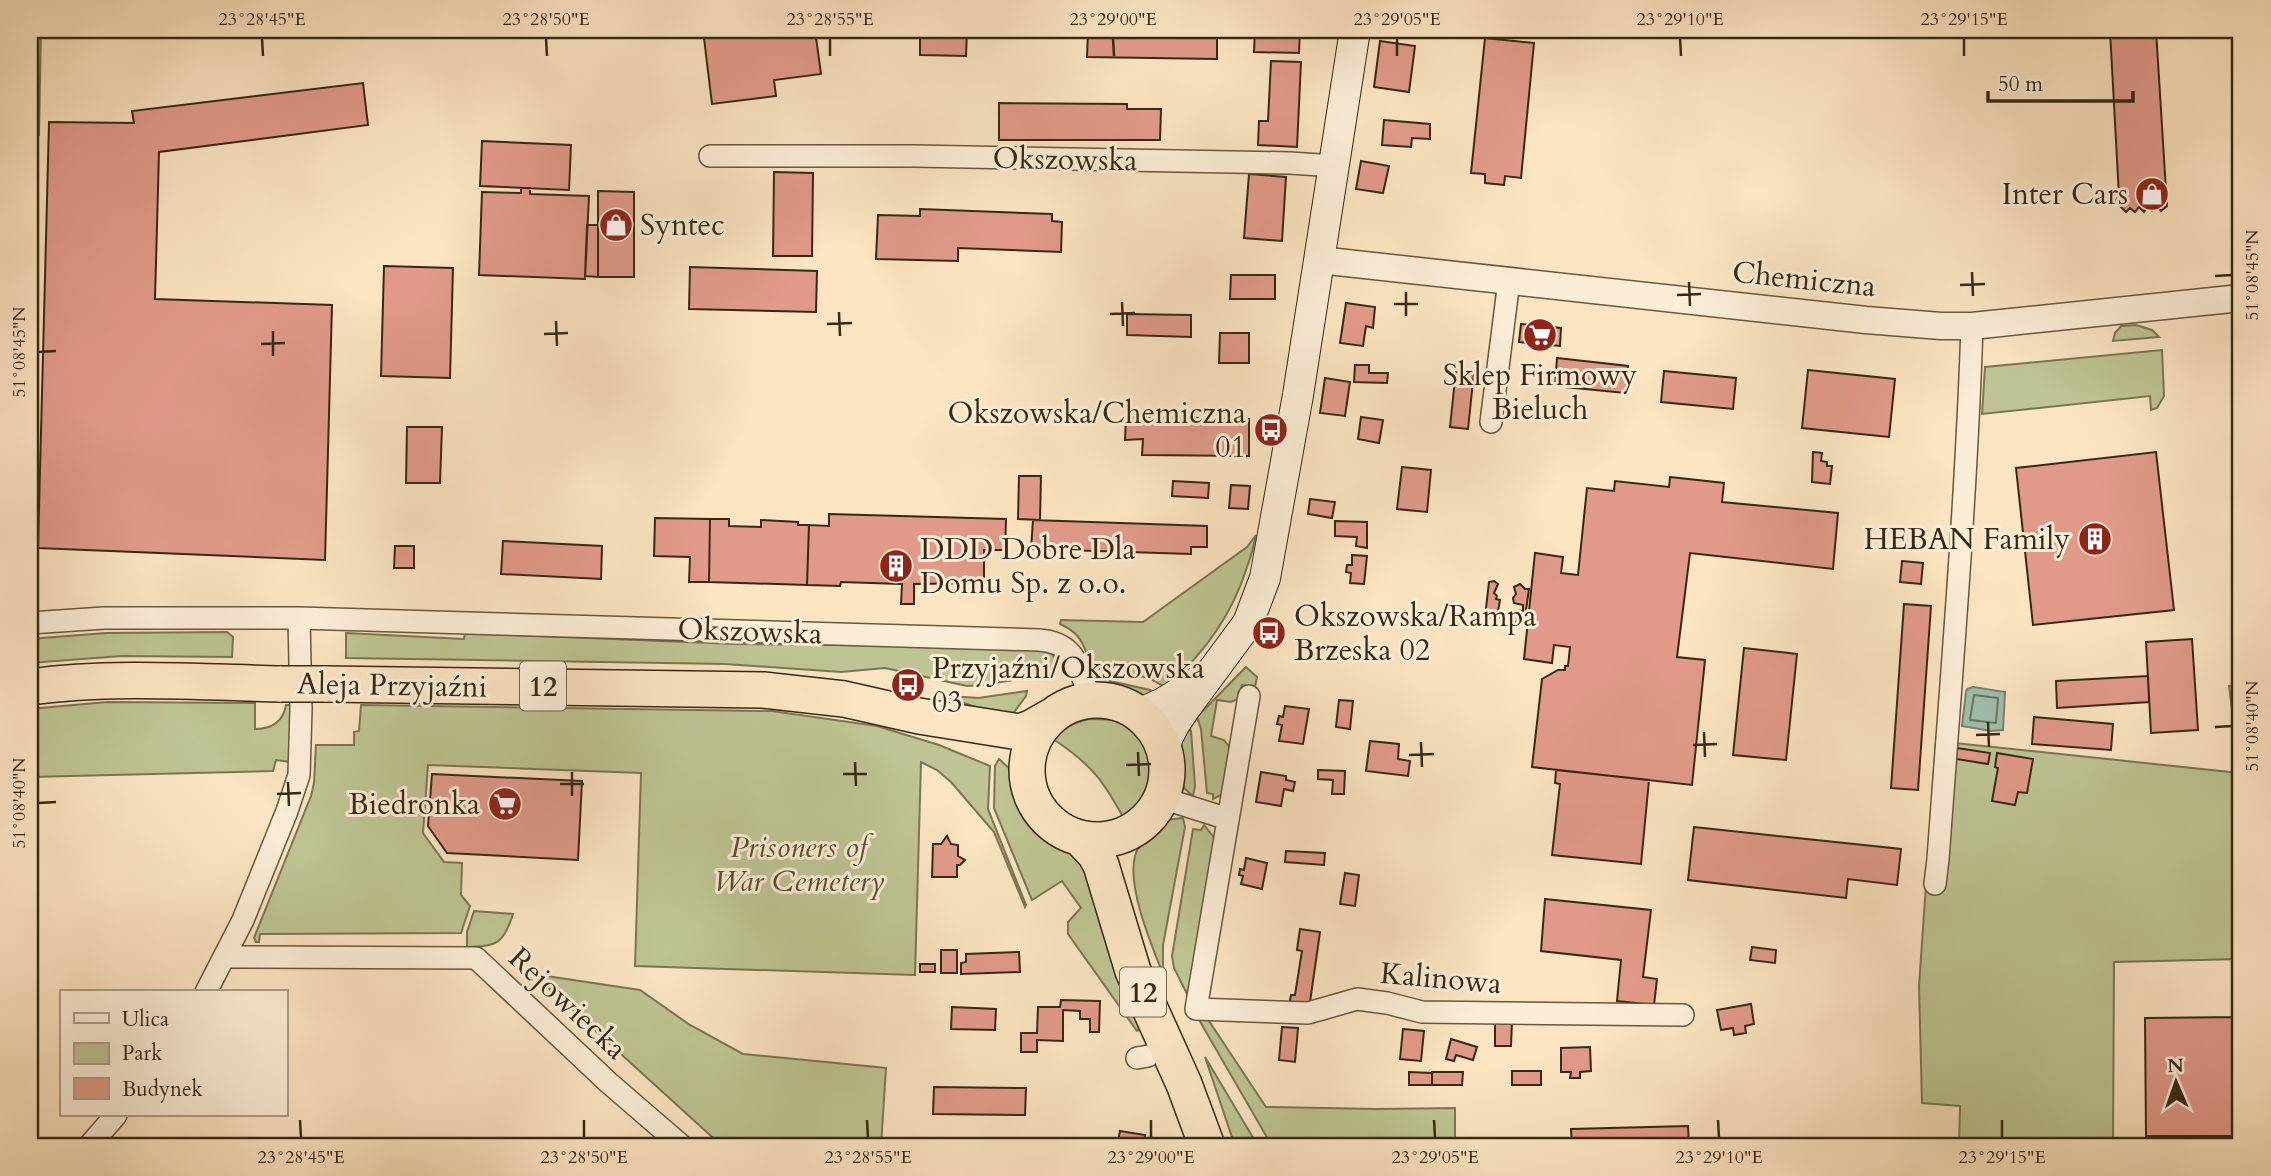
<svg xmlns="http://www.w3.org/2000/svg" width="2271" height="1176" font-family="Cardo,serif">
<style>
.green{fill:#bec493;stroke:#7b7652;stroke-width:2}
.water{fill:#9fbfae;stroke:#768370;stroke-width:2}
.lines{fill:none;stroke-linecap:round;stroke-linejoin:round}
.shore{stroke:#6c7460;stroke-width:2}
.building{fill:#e19a89;stroke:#382812;stroke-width:2}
.minor-casing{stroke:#69573e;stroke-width:24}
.tertiary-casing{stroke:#69573e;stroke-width:29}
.secondary-casing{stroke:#382812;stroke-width:32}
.trunk-casing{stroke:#382812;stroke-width:38}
.minor{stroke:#fcedd7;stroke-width:21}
.tertiary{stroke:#fcedd7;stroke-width:26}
.secondary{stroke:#fcedd7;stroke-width:30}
.trunk{stroke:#fbe4c1;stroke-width:35}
.trunk-bridge-casing{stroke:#382812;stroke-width:38;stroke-linecap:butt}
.trunk-bridge{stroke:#fbe4c1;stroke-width:35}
.ticks{fill:none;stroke:#382812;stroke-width:2.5}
.labels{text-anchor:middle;stroke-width:6;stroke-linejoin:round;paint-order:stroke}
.shield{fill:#fcedd7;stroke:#73634d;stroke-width:2}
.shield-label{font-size:28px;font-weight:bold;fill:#382812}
.street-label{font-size:30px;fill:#382812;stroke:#fcedd7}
.poi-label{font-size:30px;fill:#382812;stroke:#fcedd7;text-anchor:end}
.park-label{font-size:30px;font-style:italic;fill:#5a4f32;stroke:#fcedd7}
.neatline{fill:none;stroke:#382812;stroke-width:2.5}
.ticks-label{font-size:18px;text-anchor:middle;fill:#382812}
</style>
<rect width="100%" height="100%" fill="#fbe4c1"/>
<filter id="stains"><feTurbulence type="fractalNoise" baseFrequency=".00286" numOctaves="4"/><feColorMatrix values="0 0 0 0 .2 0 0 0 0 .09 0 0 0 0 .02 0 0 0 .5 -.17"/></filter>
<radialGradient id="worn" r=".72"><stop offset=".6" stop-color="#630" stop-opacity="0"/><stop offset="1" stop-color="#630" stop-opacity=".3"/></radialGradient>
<path class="green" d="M30,30H41L39,135H30Z
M2136,325L2152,330L2159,337L2113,341L2115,333L2121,326Z
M2162,350L2164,396L2157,408L2151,410L2150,396L1982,414L1985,367Z
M1256,535C1254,546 1251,556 1247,567C1232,615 1206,652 1168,685L1163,686L1149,678L1096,668C1081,650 1087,636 1060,624L1061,620L1143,622L1247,547Z
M227,632L233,637L232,657L122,656L30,663V639L106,633Z
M346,633L464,639L465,633L735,644L1031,647L1050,652L1061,666L1055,667V673L983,685L967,686L885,668L841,672L725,664L346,658Z
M1246,667L1257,677L1255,687L1242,685L1238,699L1231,702L1217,700L1211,736L1224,740L1231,749L1225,790L1221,795L1213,799V794L1207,793L1201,729L1197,717Z
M1097,678L1150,690L1156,696L1140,703C1120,698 1104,698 1091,681Z
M2241,685V959L2114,962L2113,1146H1959L1960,1106L1922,1103L1919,986L1936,741L2240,773L2229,686Z
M1027,691L1026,696L1009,719L950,698L951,696L978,698Z
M107,702L255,703V729C272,729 283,722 286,705H292L291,762L276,760L273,771L30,777V709Z
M361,705L772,711L877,726L939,745L990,766L988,809L1026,905L1025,907L994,832L951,782L937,770L921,762L915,975L635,966L641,773L428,765L423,833L444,862L462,863L461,895L470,906L461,933L260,934L259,942H256L254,938L311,796L314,783L316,745H354V732L359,731Z
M1090,719C1101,719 1113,719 1123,724C1145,735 1159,765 1152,789C1148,804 1138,815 1127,824C1104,782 1094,766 1053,739C1065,727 1074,722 1090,719Z
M1184,723L1191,731L1195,786L1193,796C1167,777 1174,749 1184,723Z
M999,759L1011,770L1022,804L1038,830L1088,863L1150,1024L1137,1031L1068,934V922L1081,908L1062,881L1032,900L994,808L995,766Z
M1183,818L1185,827L1163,945V974C1151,944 1127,887 1135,856C1137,848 1144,839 1150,833C1159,822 1168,819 1183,818Z
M1204,825L1216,840L1191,1002L1174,968L1172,956L1193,829L1201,830Z
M474,911L513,914C504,943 497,947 467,947V932Z
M533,974L640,990L690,1025L743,1054L886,1068L881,1146H722Z
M1198,1018H1207L1266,1107L1377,1109L1455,1108V1146H1272Z
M1205,1057L1258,1146H1235Z"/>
<path class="water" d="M1973,687L2005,692L2003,730L1991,731L1962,726L1966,692L1967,689Z"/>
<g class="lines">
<path class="shore" d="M1974,695L1998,698L1996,723L1970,720Z"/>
</g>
<path class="building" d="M703,30H815L821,74L774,80L776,96L712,104Z
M920,30H967L966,56L920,55Z
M1088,30H1217V59L1087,57Z
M1255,30H1300L1299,53L1254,52Z
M2156,30L2167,206L2161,211L2157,206L2152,211L2147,207L2144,212L2139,207L2135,212L2130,208L2126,212L2115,201L2119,196L2110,31Z
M1485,38L1534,43L1521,178L1505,176L1504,185L1485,183V174L1471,173Z
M1380,41L1415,46L1409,92L1374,87Z
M1271,61L1301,62L1297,147L1258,145L1259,121H1268Z
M363,83L368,125L159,152L155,299L332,305L325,560L38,548L49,122L134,123L132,111Z
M999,103L1127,104V109H1161L1160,140H999Z
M1384,120L1430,124V139L1412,138L1411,147L1382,145Z
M482,141L571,145L569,190L480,186Z
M30,143H35L34,204H30V212Z
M1361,161L1389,166L1383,193L1356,189Z
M774,172L813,173L812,256H773Z
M1249,174L1286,177L1282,241L1244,238Z
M521,188H530V194L589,196L585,279L479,275L482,192L521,193Z
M598,191L634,192V277H598Z
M920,209L1052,214V221L1062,222L1061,252L958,248V261L876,259L878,215L920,216Z
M587,225H598V277L585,276Z
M384,266L453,268L450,378L381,376Z
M690,267L817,271L816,312L689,309Z
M1231,275H1275V299H1230Z
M1346,303L1375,307L1373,328L1366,326L1363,346L1340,343Z
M1127,314L1191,315V337L1127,335Z
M1521,324L1561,328L1560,346L1519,342Z
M1220,333H1249V363H1219Z
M1557,358L1628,366L1625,393L1555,386Z
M1355,365H1369V373H1388L1387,383L1354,382Z
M1456,370L1474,372L1468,429L1450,427Z
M1808,370L1895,379L1889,437L1802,428Z
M1664,371L1736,378L1733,409L1661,402Z
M1325,378L1350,382L1345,416L1320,413Z
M1126,417L1249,419V456L1142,455L1143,439L1125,440Z
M1361,417L1383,420L1379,443L1358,439Z
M407,427H442L440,483H406Z
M1813,452L1822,453L1821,461L1827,462V466H1832L1830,484L1812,482Z
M2156,452L2174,610L2033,625L2016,468Z
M1402,467L1431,470L1427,512L1397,509Z
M1019,476H1041L1040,520L1018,519Z
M1670,477L1724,483L1722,502L1838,513L1833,569L1690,553L1677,657L1705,660L1692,785L1532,767L1542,679L1558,670H1565V666H1568L1570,647L1554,645L1552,663L1524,659L1535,553L1563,557L1561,573L1578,575L1587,488L1614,491L1615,481L1669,487Z
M1173,481L1209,483L1208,498L1172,496Z
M1231,485L1250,486L1248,509L1229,508Z
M1310,499L1335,502L1332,518L1308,514Z
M829,514L1006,519L1005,550H984V583L914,584V604H901L902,584L841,582L840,586L807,585L809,525L829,526Z
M655,518L710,519L709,582H689L690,557L654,556Z
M710,519H729V526L761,527V520L798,522V525H809L807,585L709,582Z
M1033,520L1207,526V547H1191V554L1031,549Z
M1335,521L1367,522V548L1356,546L1357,537L1335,536Z
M503,541L602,546L601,579L501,574Z
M395,546H414V568H394Z
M1352,555L1367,556L1364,584L1350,583L1351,573L1346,572L1347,565H1352Z
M1902,561L1923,563L1921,584L1900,582Z
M1494,581L1498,584L1494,593L1497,596L1496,599L1500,600L1498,612L1513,614L1514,610L1523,611V605L1514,603L1513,598L1516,594L1514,587L1520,584L1525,589H1529L1524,624L1512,622L1513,618L1485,617L1489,582Z
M1904,604L1931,606L1918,790L1891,788Z
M2192,639L2198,730L2151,733L2146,642Z
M1744,648L1797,654L1786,760L1733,755Z
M2148,676L2149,702L2057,708L2056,681Z
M1339,700L1353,701L1350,729L1336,727Z
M1285,706L1309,709L1303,744L1279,741L1282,725L1277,724L1279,716L1283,717Z
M2034,717L2113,724L2111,750L2032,744Z
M1370,741L1399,744L1398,759L1410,761L1408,776L1366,771Z
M1957,748L1990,753L1988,764L1956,759Z
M1997,753L2033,759L2027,793L2018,792L2015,805L1992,801L1998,768L1995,767Z
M1318,770L1345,771L1344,794H1332L1333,780L1318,779Z
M1556,770L1649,780L1641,864L1552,855L1560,784L1555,783Z
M1261,772L1286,776V780L1295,782L1293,791L1284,789L1281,806L1256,802Z
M432,774L582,781L578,860L447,853L428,826Z
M1694,827L1901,849L1897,885L1848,879L1846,898L1688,880Z
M947,836L951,844L958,845V856L965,860L960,865H957V877H932L933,844H941Z
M1286,851L1325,853L1324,865L1285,862Z
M1246,858L1267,863L1262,889L1241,884L1243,876L1239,875L1240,869L1244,870Z
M1345,873L1359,875L1355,906L1340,904Z
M1545,899L1651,910L1643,977L1657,979L1654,1005L1617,1001L1621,960L1541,951Z
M1300,929L1320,932L1309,1009L1289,1005L1291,995H1295L1302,951L1297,950Z
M1752,947L1776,950L1775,963L1750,960Z
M941,950H957V973H941Z
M1019,952L1020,972L961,974V963L966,962V954Z
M920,964H935V972H920Z
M2239,997H2241V1136H2146L2145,1018L2240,1017Z
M1061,1000L1100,1001L1099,1032H1090V1019H1080V1011L1063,1010V1041L1037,1040V1052H1021V1033H1037L1038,1007H1060Z
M1751,1004L1754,1024L1745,1026L1746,1033L1734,1035L1733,1028L1721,1030L1717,1010Z
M952,1007L996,1009L995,1030L951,1029Z
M1495,1021H1512L1511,1046H1495Z
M1282,1027L1298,1028L1295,1062L1279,1060Z
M1403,1029L1424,1031L1421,1061L1400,1059Z
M1451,1039L1477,1047L1473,1060L1456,1055L1454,1061L1446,1059Z
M1590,1047L1591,1071L1580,1072V1078H1570L1571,1072H1561V1048Z
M1512,1071H1541V1085H1512Z
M1409,1072L1432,1073V1085H1409Z
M1432,1072H1463L1462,1085H1432Z
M934,1087L1026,1088L1025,1115L933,1114Z
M1688,1126L1689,1146H1572L1571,1129Z
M1120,1131L1145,1135L1144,1146H1117Z
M1841,1141V1146H1715V1143Z"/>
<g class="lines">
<g class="minor-casing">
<path id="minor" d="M710,156H915L1290,163L1335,166
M1491,422L1509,281
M30,623L104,618H299L1039,640C1078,643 1078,669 1091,700
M1249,696L1196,1009L1308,1013L1357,999L1387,1003L1422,1012L1683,1015
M1162,798L1228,819
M1935,884L1938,859C1951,681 1966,504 1972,326
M225,957L476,958L609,1083L682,1146
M206,992L243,920L287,811L299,775L301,709L299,618
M1137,1058L1148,1056
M89,1146L116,1115"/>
</g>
<g class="tertiary-casing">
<path id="tertiary" d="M1319,260L1866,320L1941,326H1972L2241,298"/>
</g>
<g class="secondary-casing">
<path id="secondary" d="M1139,714L1163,703L1197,682
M1163,747L1174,725L1186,707L1248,623L1265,578L1298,395L1355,30"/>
</g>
<g class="trunk-casing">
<path id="trunk" d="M324,684L763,690L844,699L919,716L1019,732L1031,728L1052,716
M30,687C112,676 198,682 281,684
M1027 770a70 70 0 1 1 140 0a70 70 0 1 1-140 0Z
M1081,839L1095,854L1101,865L1133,971L1184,1084L1207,1146"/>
</g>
<use href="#minor" class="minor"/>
<use href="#tertiary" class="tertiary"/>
<use href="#secondary" class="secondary"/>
<use href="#trunk" class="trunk"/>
<g class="trunk-bridge-casing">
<path id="trunk-bridge" d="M281,684H324"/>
</g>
<use href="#trunk-bridge" class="trunk-bridge"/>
</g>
<path class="ticks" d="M262,38L263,56M546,38L547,56M830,38V56M1113,38L1114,56M1397,38V56M1680,38L1681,56M1964,38V56M1972,272L1973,296M2215,276L2232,275M1689,282L1690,306M1960,285L1985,284M1406,292V316M1677,295L1701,294M1122,302L1123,326M1394,304H1418M839,312L840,336M1110,314L1135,313M556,321L557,346M827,324L852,323M273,331V356M544,334L568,333M261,344L285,343M38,352L56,351M1988,722L1989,747M2215,727L2232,726M1704,732L1705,757M1976,735L2000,734M1421,742L1422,767M1693,745L1717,744M1138,752L1139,776M1409,755L1434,754M855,762L856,786M1126,765L1151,764M572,772V796M843,774H867M288,782L289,806M560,784H584M277,794L301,793M38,803L56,802M300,1120L301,1138M584,1120V1138M867,1120L868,1138M1151,1120V1138M1434,1120L1435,1138M1718,1120L1719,1138M2002,1120V1138"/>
<defs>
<g id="shop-disc" transform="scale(1.75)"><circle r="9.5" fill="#8f2418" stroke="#fcedd7"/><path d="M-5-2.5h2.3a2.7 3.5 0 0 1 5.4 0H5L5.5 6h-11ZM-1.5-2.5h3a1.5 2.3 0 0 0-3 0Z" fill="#fff"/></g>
<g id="supermarket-disc" transform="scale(1.75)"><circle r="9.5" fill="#8f2418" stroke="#fcedd7"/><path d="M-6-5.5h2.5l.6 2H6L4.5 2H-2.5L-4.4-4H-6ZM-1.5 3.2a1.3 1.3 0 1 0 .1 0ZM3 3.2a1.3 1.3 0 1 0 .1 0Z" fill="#fff"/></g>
<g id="bus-disc" transform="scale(1.75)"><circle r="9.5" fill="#8f2418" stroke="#fcedd7"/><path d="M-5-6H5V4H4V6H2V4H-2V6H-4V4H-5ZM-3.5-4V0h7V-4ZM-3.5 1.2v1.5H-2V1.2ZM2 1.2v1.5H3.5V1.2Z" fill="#fff"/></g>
<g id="building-disc" transform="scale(1.75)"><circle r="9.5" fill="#8f2418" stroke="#fcedd7"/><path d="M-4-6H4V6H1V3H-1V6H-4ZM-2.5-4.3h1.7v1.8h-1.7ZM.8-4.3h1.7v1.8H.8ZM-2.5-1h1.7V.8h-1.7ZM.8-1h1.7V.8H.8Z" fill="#fff"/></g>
</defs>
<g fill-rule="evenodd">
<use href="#shop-disc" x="2152" y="194"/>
<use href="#shop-disc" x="616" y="225"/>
<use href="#supermarket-disc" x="1540" y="335"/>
<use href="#bus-disc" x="1271" y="430"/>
<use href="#building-disc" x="2095" y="539"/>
<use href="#building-disc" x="896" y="566"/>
<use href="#bus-disc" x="1269" y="633"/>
<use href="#bus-disc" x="908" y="685"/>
<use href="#supermarket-disc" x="505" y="804"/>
</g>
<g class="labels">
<g class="shield">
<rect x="520" y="661.5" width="46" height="49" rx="5"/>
<rect x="1120" y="967.5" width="46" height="49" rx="5"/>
</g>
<g class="shield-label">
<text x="543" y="696">12</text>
<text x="1143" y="1002">12</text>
</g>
<g class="street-label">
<text transform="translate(1065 159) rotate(1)" y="10">Okszowska</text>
<text transform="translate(1804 279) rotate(6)" y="10">Chemiczna</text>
<text transform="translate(750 631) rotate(2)" y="10">Okszowska</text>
<text transform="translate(392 685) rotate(1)" y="10">Aleja Przyjaźni</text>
<text transform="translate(1441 978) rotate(5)" y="10">Kalinowa</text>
<text transform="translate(568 1003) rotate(43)" y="10">Rejowiecka</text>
</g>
<g class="poi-label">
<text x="2128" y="204">Inter Cars</text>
<text x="640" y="235" text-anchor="start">Syntec</text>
<text x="1540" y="385" text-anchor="middle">Sklep Firmowy<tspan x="1540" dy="34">Bieluch</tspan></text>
<text x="1246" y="423">Okszowska/Chemiczna<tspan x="1246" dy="34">01</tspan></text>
<text x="2070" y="549">HEBAN Family</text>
<text x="920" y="559" text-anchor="start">DDD Dobre Dla<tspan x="920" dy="34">Domu Sp. z o.o.</tspan></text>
<text x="1294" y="626" text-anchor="start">Okszowska/Rampa<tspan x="1294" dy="34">Brzeska 02</tspan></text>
<text x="932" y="678" text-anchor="start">Przyjaźni/Okszowska<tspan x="932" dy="34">03</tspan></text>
<text x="480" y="814">Biedronka</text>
</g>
<g class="park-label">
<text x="799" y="857">Prisoners of<tspan x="799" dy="34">War Cemetery</tspan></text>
</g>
</g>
<rect width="2271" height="1176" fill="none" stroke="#fbe4c1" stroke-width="77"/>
<rect x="60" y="990" width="228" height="126" fill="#fcedd7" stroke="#ae9e88" stroke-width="2"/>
<rect x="74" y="1013" width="35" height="10" fill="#fcedd7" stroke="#ae9e88" stroke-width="2"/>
<text x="122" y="1026" font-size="21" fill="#382812">Ulica</text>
<rect x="74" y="1043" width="35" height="21" fill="#bec493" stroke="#ae9e88" stroke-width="2"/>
<text x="122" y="1060" font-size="21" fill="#382812">Park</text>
<rect x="74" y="1078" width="35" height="21" fill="#e19a89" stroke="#ae9e88" stroke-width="2"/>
<text x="122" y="1096" font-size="21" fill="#382812">Budynek</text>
<g transform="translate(2176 1082) rotate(358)" stroke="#fcedd7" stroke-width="5" paint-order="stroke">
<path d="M0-5L12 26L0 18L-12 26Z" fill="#382812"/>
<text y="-10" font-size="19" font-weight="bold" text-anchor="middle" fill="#382812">N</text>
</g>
<path d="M1988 91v10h145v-10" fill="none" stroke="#382812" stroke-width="3.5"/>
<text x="1998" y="91" font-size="21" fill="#382812" stroke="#fcedd7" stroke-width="5" paint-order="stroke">50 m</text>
<rect x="38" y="38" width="2194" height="1100" class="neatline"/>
<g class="ticks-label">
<text x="262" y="25">23°28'45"E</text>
<text x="546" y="25">23°28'50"E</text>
<text x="830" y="25">23°28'55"E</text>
<text x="1113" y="25">23°29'00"E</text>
<text x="1397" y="25">23°29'05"E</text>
<text x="1680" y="25">23°29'10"E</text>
<text x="1964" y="25">23°29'15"E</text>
<text transform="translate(2252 275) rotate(-90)" y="6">51°08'45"N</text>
<text transform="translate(19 352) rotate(-90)" y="6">51°08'45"N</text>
<text transform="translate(2252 726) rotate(-90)" y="6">51°08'40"N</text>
<text transform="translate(19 803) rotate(-90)" y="6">51°08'40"N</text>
<text x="301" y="1163">23°28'45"E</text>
<text x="584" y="1163">23°28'50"E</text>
<text x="868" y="1163">23°28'55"E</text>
<text x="1151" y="1163">23°29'00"E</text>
<text x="1435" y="1163">23°29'05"E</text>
<text x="1719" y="1163">23°29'10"E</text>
<text x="2002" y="1163">23°29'15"E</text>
</g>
<rect width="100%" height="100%" filter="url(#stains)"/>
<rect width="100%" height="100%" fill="url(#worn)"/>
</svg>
